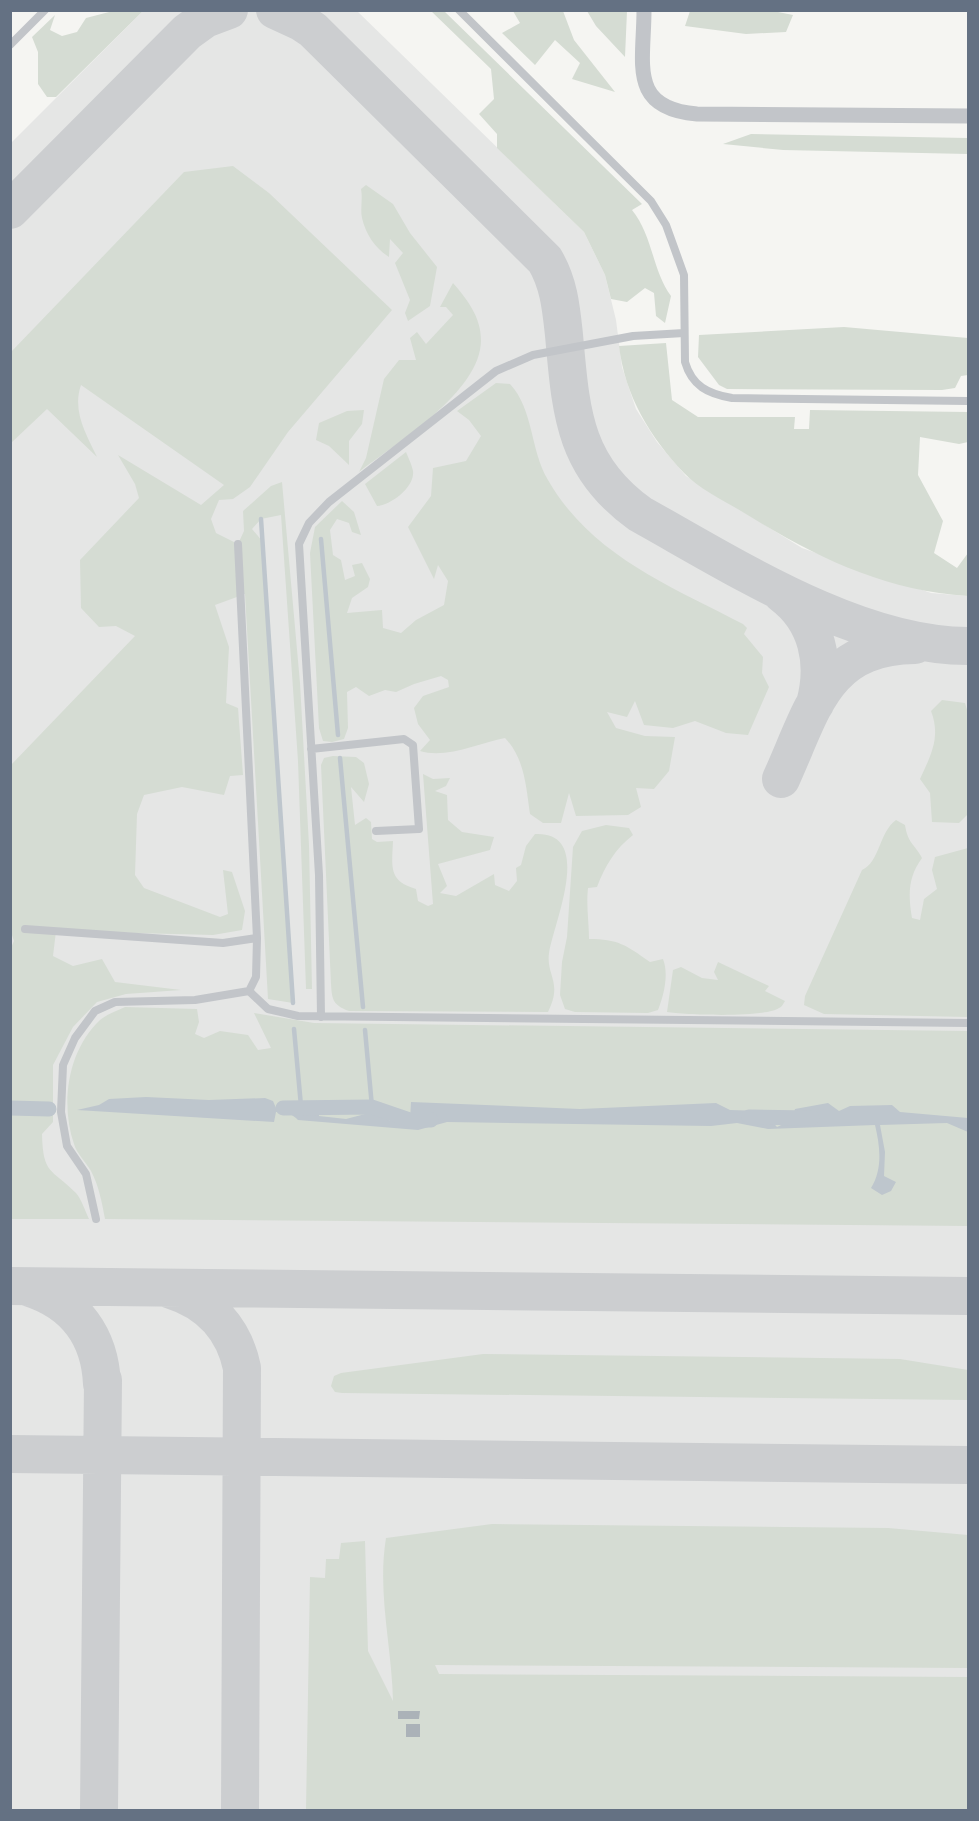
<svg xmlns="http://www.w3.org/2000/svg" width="979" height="1821" font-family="Manrope,sans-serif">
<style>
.built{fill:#e5e6e5}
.green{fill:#d5dcd3}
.water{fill:#bec6cd}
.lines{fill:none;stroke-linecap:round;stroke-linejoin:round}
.stream{stroke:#bec6cd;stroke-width:4.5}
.canal{stroke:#bec6cd;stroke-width:15}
.taxiway{stroke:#ccced0;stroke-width:38}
.building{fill:#abb2b8}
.lane{stroke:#c2c5c9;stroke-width:8}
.street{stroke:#c2c5c9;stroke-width:15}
</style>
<rect width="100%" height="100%" fill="#f5f5f2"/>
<path class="built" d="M143,11H357L584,232L605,275L616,320L622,367L636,409L657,442L686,476L802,548L931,593L968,596V1810H11V143Z"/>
<path class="green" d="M768,10L793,15L786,32L746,34L685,26L690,11Z
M113,11H143L56,97H47L38,84V52L32,37L55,15L50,30L62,36L77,32L86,18Z
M431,11H444L642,204L632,210C653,236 652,270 671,296L665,323L656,316L654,293L645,288L627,302L611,299L605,275L584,232L497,148V134L479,114L494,99L491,69Z
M513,11H563L574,40L615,92L572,79L580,63L555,40L535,65L502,33L520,23Z
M587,11H627L625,57L596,26Z
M751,134L968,138V154L783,150L723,144Z
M233,166L269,193L392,310L288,432L250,487L233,499L219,500L211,519L216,533L238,544L244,531L243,511L271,486L282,482L300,683L309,845L312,989H306L298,761L281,515L261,519L252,529L263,542L293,1003L268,999L245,594L215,605L229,647L226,703L238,708L243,775L230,776L224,795L182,787L144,795L137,814L135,875L144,888L220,917L228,914L223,870L232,872L245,911L242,930L213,935L56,931L53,956L73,966L102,959L115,982L181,990L126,994L97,1002L73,1027L53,1065V1122L42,1134C43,1175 51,1168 76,1193C82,1200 85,1211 89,1219H11L10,950L14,941L10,929L11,765L135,636L116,626L99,627L81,608L80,560L139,498L135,484L118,455L201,505L224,485L81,385C72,411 86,434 97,457L47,409L11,443V352L184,172Z
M366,185L393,204L410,233L437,267L430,306L408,321L405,313L410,300L395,263L403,253L390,239L389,257C375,248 366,235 362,218C360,209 363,199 361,189Z
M453,283C467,299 481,317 481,340C481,392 396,443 359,472L366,458L384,379L399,360H416L410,338L417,332L426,344L453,315L446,307H440Z
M844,327L968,338V375L961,376L955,388L942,390L727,389L719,385L698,357L699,335Z
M666,343L672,400L698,417H795L794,429H809L810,410L968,412V442L959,444L920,437L918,475L943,521L934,553L957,568L968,553V596C881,590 814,556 741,511C723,500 699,489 684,473C650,437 625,396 619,346Z
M496,383L510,384C534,410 530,450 548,480C591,555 670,586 743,624L747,628L744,634L763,657L762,673L769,687L748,735L726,733L695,721L673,728L644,725L635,701L627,717L607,712L616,728L645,736L675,737L669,771L654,789L636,788L641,807L628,815L576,816L569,793L561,823H543L530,814C526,787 525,759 505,738C480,743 446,759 420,751L430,740L418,724L414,708L423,696L449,687L448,680L441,676L414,684L396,692L385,690L369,696L356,687L347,692L348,728L344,739L332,742L323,741L319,728L310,553L315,527L342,501L354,512L361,535L352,532L349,523L337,519L330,530L333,555L341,560L345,580L355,576L352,565L362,563L370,579L368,587L352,598L347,613L382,610L383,628L401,633L416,620L444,605L448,581L438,565L434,579L408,527L431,496L433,468L466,461L481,436L469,420L457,411Z
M364,410L362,424L349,441V465L329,446L316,440L319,423L347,411Z
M406,452C408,457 412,465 413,471C415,487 391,505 377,506L365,484Z
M942,700L965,703L968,713V814L959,823L932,822L930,793L920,779C931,755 941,737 931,711Z
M333,756L356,757L364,763L369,784L364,802L351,787L355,825L366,818L371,822L372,839L377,842L393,841C392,867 388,881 416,889L418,901L428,906L433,904L423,774L433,779L450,778L446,786L435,791L447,795L448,820L462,832L494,837L490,850L438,864L447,886L440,893L456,896L494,874L495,885L509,891L517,881L516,868L521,865L526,846L535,834C595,831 554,922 549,953C546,976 563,982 548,1012L349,1011C333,1005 332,1000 331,984L321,765L324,758Z
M896,820L905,825C908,844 914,843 922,858C908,877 908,895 912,918L920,920L924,899L937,889L932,870L935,857L968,848V1017L824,1014L804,1005L805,996L862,870C880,862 879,832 896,820Z
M606,825L629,828L633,835C615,849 605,866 597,887L588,888C586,905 589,922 589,939C618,939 626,945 650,962L663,959C669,974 664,995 658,1010L648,1013L575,1012L565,1009L560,995L562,962L567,937L573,847L582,831Z
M718,962L769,986L765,991L785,1001C783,1004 782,1007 779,1008C765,1018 685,1015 667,1012L673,970L681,967L702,978L718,980L714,972Z
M125,1007L197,1009L199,1022L195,1034L204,1038L220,1031L248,1035L258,1050L271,1048L254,1013L314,1023L968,1031V1226L105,1219C102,1203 99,1186 91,1171C86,1162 77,1154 74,1144C60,1103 68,1050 100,1020C107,1014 117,1011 125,1007Z
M483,1354L900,1359L968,1370V1400L342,1393L335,1392L331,1386L334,1376L341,1373Z
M492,1524L888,1528L968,1535V1668L435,1665L439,1674L968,1677V1810H306L310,1577L325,1578L326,1559H339L341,1543L365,1541L368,1651L393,1701C392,1647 377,1593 386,1538Z"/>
<path class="water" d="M146,1097L209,1100L265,1098L273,1101L276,1108L312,1107L319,1111V1116L346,1119L369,1113L372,1107L390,1121L410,1120L411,1102L580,1109L716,1103L730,1110L767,1111V1116L777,1127L792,1120L795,1109L828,1103L839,1111L850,1106L892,1105L900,1112L968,1118V1132L947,1123L880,1125L885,1152L884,1176L896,1182L891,1191L882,1195L871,1188C883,1169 880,1146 875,1125L768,1129L737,1123L711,1126L447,1122L418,1130L298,1120C292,1114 285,1111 276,1112L274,1122L77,1110L99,1105L109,1099Z"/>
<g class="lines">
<path class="stream" d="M261,519L293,1003
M321,539L338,735
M340,758L363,1007
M294,1029L301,1106
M365,1030L372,1107"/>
<path class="canal" d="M10,1108L49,1109
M283,1108L372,1107L410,1120H431
M749,1117L812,1118"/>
<path class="taxiway" d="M275,10L301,22L313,30L545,260C559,284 561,307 564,335C571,411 573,466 640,514C735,567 858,646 968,646
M10,210L187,32L205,19L229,10
M782,594C818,621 826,663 815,704
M781,779C813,709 824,646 915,645
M10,1286L968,1296
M30,1288C76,1303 100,1337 102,1384
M171,1290C209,1302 234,1329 242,1368L240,1810
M10,1454L968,1465
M99,1810L103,1380"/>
</g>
<path class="building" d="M398,1711H420L419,1719H398Z
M406,1724H420V1737H406Z"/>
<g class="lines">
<path class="lane" d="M459,10L651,201L666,225L684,275L685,362C692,386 708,394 732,398L968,401
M10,45L45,10
M238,544L257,938L256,977L249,991
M311,749L404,739L413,745L419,829L376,831
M25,929L223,943L257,938
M321,1017L319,875L299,544L309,523L329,502L496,371L533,355L633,336L684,333
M96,1219L86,1174L67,1146L61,1112L63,1065L75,1038L95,1011L115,1002L195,1000L249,991L268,1009L298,1016L968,1023"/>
<path class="street" d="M644,10C644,64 628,108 697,114L968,116"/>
</g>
<rect width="979" height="1821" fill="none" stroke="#647183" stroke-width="24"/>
</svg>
